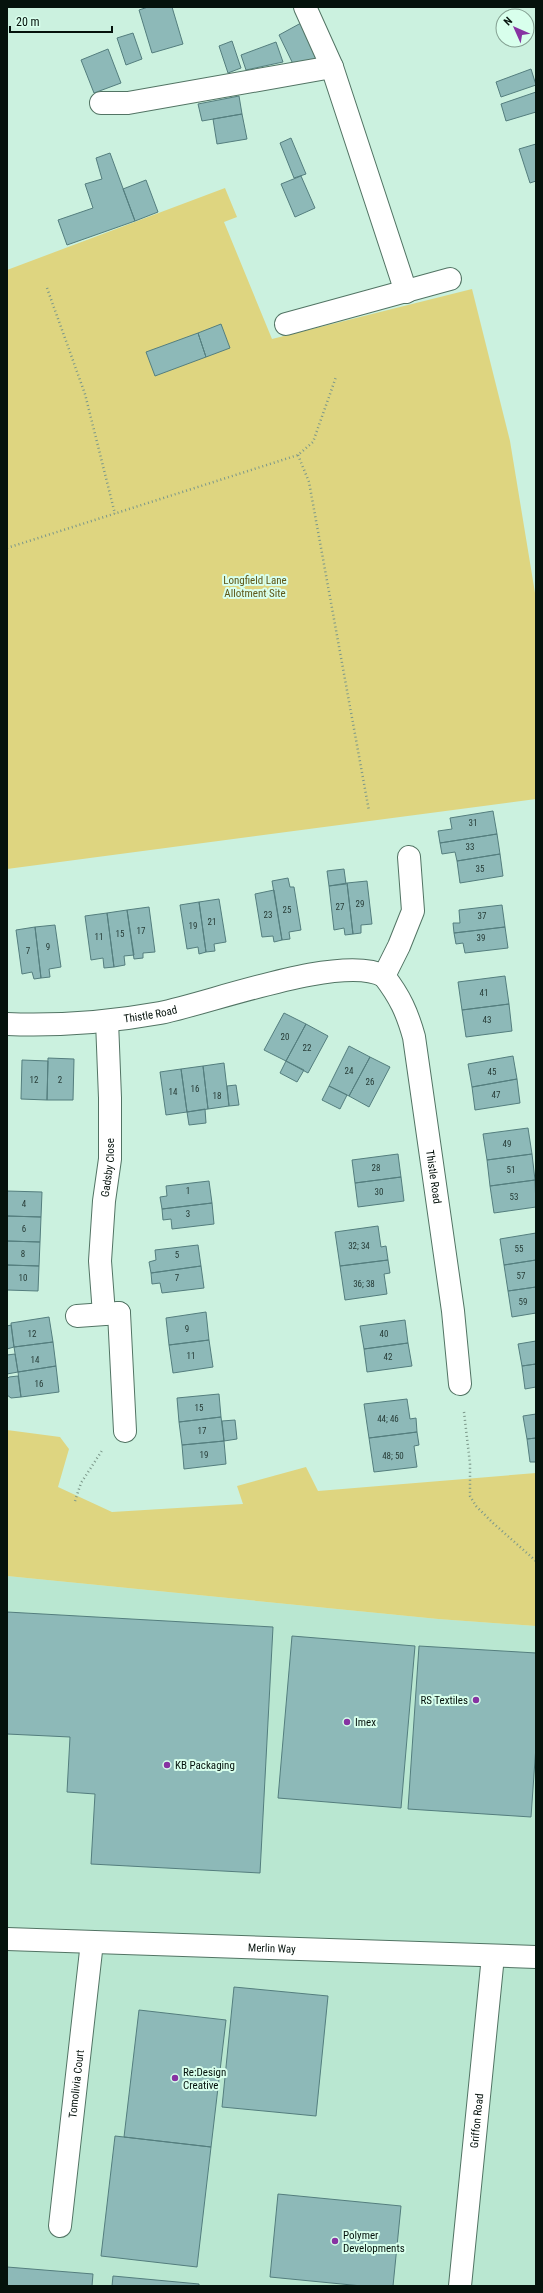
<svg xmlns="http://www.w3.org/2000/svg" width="543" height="2293" font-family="'Roboto Condensed',sans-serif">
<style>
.built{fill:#b9e7d1}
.green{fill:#ded580}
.building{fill:#8db9b8;stroke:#547e7e}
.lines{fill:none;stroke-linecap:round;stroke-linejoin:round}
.minor-casing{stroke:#527464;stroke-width:24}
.path{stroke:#7b9789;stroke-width:2.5;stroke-dasharray:1 3;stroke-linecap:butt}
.minor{stroke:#fff;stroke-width:22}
.poi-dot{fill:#8733a2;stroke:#d8ffec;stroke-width:1.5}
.labels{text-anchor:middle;stroke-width:4;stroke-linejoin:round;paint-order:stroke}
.number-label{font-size:9px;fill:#273c37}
.park-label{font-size:11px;fill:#5e5718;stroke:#d8ffec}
.street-label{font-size:11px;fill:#05120c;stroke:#d8ffec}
.poi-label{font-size:11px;fill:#05120c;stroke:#d8ffec;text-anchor:start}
</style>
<rect width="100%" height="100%" fill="#cbf1df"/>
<path class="built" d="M7,1576L438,1619L536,1626V2286H7Z"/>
<path class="green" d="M225,188L237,217L224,222L272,339L472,289L510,441L536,599V799L7,869V270Z
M7,1430L60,1437L69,1449L58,1487L112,1512L243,1504L237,1486L306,1467L318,1491L536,1473V1626L438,1619L7,1576Z"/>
<path class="building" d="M148,7H172L183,44L152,53L139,10Z
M301,23L319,60L294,66L279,35Z
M133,33L142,59L126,65L117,38Z
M232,41L241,68L228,73L219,46Z
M276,42L283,62L246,70L241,55Z
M108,49L121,83L94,93L81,60Z
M531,69L536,85L501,97L496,82Z
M536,92V112L506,121L501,104Z
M239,96L242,114L202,121L198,104Z
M242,114L247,139L217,144L213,119Z
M291,138L306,174L294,178L280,143Z
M536,144V181L530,183L519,149Z
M110,153L135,221L67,245L58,220L93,208L85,184L102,179L96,158Z
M301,176L315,208L295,217L281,184Z
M146,180L158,212L135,221L123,189Z
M221,324L230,348L206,357L198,333Z
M198,333L206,357L155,376L146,352Z
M493,811L497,834L440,843L438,831L452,829L450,818Z
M497,834L500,854L457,861L455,852L442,854L440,843Z
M500,854L503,876L460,883L457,861Z
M344,869L346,884L329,886L327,871Z
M288,878L290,887H294L301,930L289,932L290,939L282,940L272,881Z
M367,881L372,924L361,925V933L353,934L347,883Z
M347,883L353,934L345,935L344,928L334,930L329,886Z
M274,890L282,940L274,942L273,936L262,937L255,894Z
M219,899L226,942L214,944L215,951L206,952L199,902Z
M199,902L206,952L199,954L198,947L187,949L180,905Z
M502,905L505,927L454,933L453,923H460L459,910Z
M149,907L155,952L143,953V958L134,959L127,910Z
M127,910L134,955L124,956L125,965L114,967L107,913Z
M107,913L114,967L104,968L103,958L91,960L85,916Z
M55,925L61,967L49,969L50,977L41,978L35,927Z
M35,927L41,978L34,979L32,972L22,974L16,930Z
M505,927L508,948L465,953L463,943L456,944L454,933Z
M505,976L509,1004L462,1010L458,982Z
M509,1004L512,1031L466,1037L462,1010Z
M284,1013L306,1024L286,1061L264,1050Z
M306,1024L328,1036L308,1073L286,1061Z
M349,1046L370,1057L349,1096L329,1086Z
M513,1056L517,1079L472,1087L468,1064Z
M370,1057L390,1067L369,1107L349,1096Z
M48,1058L74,1059L73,1100H47Z
M22,1060L48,1061L47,1100L21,1099Z
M286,1061L304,1070L297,1082L280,1073Z
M224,1063L229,1106L208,1109L203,1066Z
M203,1066L208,1109L187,1112L181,1069Z
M181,1069L187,1112L166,1115L160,1072Z
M517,1079L520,1103L475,1110L472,1087Z
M236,1085L239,1105L229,1106L227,1086Z
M329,1086L347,1095L340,1109L322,1100Z
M205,1109L206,1123L189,1125L187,1112Z
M528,1128L532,1154L487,1160L483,1134Z
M398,1154L401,1177L355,1183L352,1160Z
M532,1154L535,1180L490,1186L487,1160Z
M401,1177L404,1201L358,1207L355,1183Z
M535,1180L536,1207L494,1213L490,1186Z
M209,1181L212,1203L162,1209L160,1197L167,1196L166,1186Z
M7,1191L42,1192L41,1217L7,1216Z
M212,1203L214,1224L172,1229L171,1219L163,1220L162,1209Z
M7,1216L41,1217L40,1242L7,1241Z
M378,1226L381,1247L386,1246L388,1260L340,1266L335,1232Z
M536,1233V1260L504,1265L500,1239Z
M7,1241L40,1242L39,1266L7,1265Z
M198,1245L201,1266L151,1273L149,1262L156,1260L155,1250Z
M388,1260L390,1273L384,1274L387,1294L345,1300L340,1266Z
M536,1260V1287L508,1291L504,1265Z
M7,1265L39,1266L38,1291L7,1290Z
M201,1266L204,1288L162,1293L160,1283L152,1284L151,1273Z
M536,1287V1313L512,1317L508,1291Z
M206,1312L209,1340L169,1345L166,1318Z
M49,1317L53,1342L14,1347L11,1323Z
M405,1320L408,1343L364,1349L360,1326Z
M11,1325L14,1347L7,1349V1326Z
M209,1340L213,1367L173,1373L169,1345Z
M536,1341V1364L522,1366L518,1344Z
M53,1342L56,1366L18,1372L14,1347Z
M408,1343L412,1366L367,1372L364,1349Z
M15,1354L18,1372L7,1374V1355Z
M536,1364V1387L525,1389L522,1366Z
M56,1366L59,1392L21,1397L18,1372Z
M18,1376L21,1397L11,1398L7,1395V1379L9,1377Z
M219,1394L221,1417L179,1422L177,1398Z
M407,1399L410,1419L416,1418L417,1432L369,1438L364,1404Z
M536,1414V1438L527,1439L523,1416Z
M221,1417L224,1441L182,1445L179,1422Z
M235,1420L237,1439L224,1441L222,1421Z
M417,1432L419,1445L414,1446L417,1467L374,1472L369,1438Z
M536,1438V1462H530L527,1439Z
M224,1441L226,1464L184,1469L182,1445Z
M7,1612L273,1627L260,1873L91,1864L95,1794L67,1792L70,1737L7,1734Z
M292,1636L415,1646L401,1808L278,1798Z
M419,1646L536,1653V1746L531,1817L408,1809Z
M234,1987L328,1996L316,2116L222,2107Z
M139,2010L226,2020L211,2147L124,2137Z
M115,2136L211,2147L197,2267L101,2256Z
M278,2194L401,2206L393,2286H362L270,2277Z
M7,2267L93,2274L92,2286H7Z
M113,2276L199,2284V2286H112Z"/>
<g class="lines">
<g class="minor-casing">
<g id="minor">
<path d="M305,7L332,67L406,292"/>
<path d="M101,103H128L332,67"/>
<path d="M286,324L450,279"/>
<path id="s1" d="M409,857L413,911L399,946L384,976C400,997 407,1012 414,1037L453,1311L460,1384"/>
<path id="s2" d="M7,1024C58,1026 110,1022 160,1013C211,1003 342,953 384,976"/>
<path d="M119,1313L125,1431"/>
<path id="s3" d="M104,1314L100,1261L104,1201L110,1159V1098L107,1021"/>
<path d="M77,1316L119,1313"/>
<path id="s4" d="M7,1939L536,1957"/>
<path id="s5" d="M60,2226L92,1942"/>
<path id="s6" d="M460,2286L493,1956"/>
</g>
</g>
<path class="path" d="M47,288L85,394L115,514
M298,455L309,482L369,811
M7,548L298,455L313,442L336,377
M464,1412L470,1464V1496L476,1506L493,1523L536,1561
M75,1501L81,1483L103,1449"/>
<use href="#minor" class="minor"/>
</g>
<g class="poi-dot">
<circle cx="476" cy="1700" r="4"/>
<circle cx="347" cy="1722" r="4"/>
<circle cx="167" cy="1765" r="4"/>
<circle cx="175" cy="2078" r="4"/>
<circle cx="335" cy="2241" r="4"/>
</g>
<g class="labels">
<g class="number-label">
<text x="473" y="826">31</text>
<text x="470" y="850">33</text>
<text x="480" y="872">35</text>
<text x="360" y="907">29</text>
<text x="340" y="910">27</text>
<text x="287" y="913">25</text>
<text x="268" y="918">23</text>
<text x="482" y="919">37</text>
<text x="212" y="925">21</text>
<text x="193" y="929">19</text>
<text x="141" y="934">17</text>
<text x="120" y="937">15</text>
<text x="99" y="940">11</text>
<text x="481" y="941">39</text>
<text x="48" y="950">9</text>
<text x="28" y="954">7</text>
<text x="484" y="996">41</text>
<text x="487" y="1023">43</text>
<text x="285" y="1040">20</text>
<text x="307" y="1051">22</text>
<text x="349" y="1074">24</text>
<text x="492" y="1075">45</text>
<text x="34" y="1083">12</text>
<text x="60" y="1083">2</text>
<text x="370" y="1085">26</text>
<text x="195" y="1092">16</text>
<text x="173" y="1095">14</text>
<text x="496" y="1098">47</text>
<text x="217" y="1099">18</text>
<text x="507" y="1147">49</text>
<text x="376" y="1171">28</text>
<text x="511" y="1173">51</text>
<text x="188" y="1194">1</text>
<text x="379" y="1195">30</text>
<text x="514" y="1200">53</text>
<text x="24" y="1207">4</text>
<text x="188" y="1217">3</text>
<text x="24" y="1232">6</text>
<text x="359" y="1249">32; 34</text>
<text x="519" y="1252">55</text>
<text x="23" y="1257">8</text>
<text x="177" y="1258">5</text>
<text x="521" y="1279">57</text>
<text x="23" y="1281">10</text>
<text x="177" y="1281">7</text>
<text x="364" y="1287">36; 38</text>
<text x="523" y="1305">59</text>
<text x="187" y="1332">9</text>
<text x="32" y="1337">12</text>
<text x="384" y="1337">40</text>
<text x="191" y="1359">11</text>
<text x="388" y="1360">42</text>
<text x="35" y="1363">14</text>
<text x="39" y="1387">16</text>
<text x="199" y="1411">15</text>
<text x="388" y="1422">44; 46</text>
<text x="202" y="1434">17</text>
<text x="204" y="1458">19</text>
<text x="393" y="1459">48; 50</text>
</g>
<g class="park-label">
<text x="255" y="584">Longfield Lane<tspan x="255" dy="13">Allotment Site</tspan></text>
</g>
<g class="street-label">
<text dy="4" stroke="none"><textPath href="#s2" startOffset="144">Thistle Road</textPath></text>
<text dy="4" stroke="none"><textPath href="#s3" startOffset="147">Gadsby Close</textPath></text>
<text dy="4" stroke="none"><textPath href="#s1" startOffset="335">Thistle Road</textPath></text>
<text dy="4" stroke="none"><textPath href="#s4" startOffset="265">Merlin Way</textPath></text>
<text dy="4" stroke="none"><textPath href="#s5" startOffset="143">Tomolivia Court</textPath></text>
<text dy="4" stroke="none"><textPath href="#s6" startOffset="166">Griffon Road</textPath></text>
</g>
<g class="poi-label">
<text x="468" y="1704" text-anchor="end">RS Textiles</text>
<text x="355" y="1726">Imex</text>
<text x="175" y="1769">KB Packaging</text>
<text x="183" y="2076">Re:Design<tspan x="183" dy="13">Creative</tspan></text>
<text x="343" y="2239">Polymer<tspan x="343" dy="13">Developments</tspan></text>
</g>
</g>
<rect width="543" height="2293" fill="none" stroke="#05120c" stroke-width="16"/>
<g transform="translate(515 28) rotate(315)"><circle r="19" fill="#d8ffec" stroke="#84a092"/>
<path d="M0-3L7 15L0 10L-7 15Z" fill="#8733a2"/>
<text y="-6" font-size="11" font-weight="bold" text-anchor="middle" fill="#05120c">N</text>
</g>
<path d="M10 26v6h102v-6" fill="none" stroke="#05120c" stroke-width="2"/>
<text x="16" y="26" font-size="12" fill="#05120c" stroke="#d8ffec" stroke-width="3" paint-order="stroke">20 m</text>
</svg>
